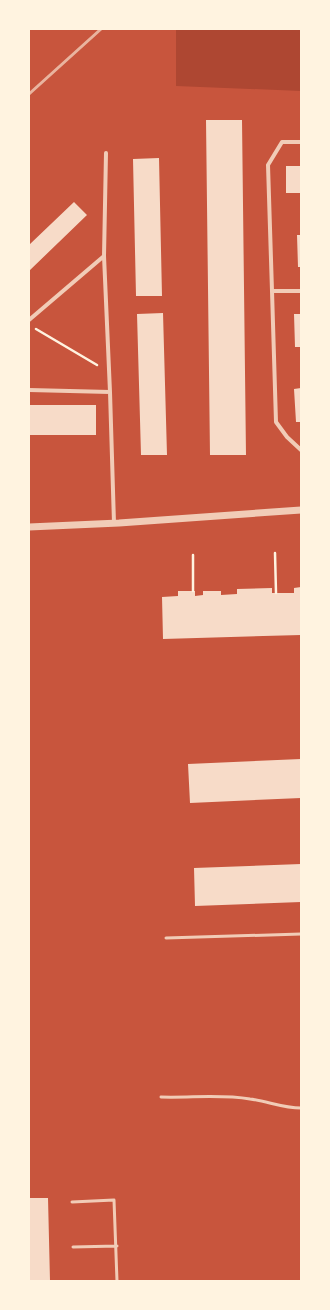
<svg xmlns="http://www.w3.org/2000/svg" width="330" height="1310" font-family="'IBM Plex Sans',sans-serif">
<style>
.green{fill:#ae4732}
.building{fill:#f7dbc8}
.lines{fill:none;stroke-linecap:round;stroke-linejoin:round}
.path{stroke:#fff3e0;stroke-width:2.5}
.service{stroke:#f1ccb7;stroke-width:3}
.minor{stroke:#f1ccb7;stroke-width:4}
.tertiary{stroke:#f1ccb7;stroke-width:7}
.rail{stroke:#e9b49f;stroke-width:3}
</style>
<rect width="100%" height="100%" fill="#c8553d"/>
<path class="green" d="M176,29H301V91L176,86Z"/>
<path class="building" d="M206,120H242L246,455H210Z
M159,158L162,296H136L133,159Z
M286,166H301V193H286Z
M74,202L87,215L29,271V245Z
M297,235H301V267H298Z
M163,313L167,455H141L137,314Z
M294,314H301V347H295Z
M301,388V422H296L294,389Z
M29,405H96V435H29Z
M301,587V635L163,639L162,597L178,596V591H195V596L203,595V591H221V595L237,594V589L272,588V593H294V588Z
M301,759V798L190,803L188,764Z
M301,864V902L195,906L194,868Z
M29,1198H48L50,1281H29Z"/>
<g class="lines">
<path class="path" d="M36,329L97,365
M275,553L276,593
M193,555V591"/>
<path class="service" d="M166,938L301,934
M161,1097C191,1098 220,1094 250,1099C267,1101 283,1108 301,1108
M72,1202L114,1200L117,1281
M73,1247L117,1246"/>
<path class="minor" d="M272,291L268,165L282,142H301
M301,291H272L276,422L287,437L301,450
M29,320L104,256
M29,390L110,392L104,256L106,153
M110,392L114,523"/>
<path class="tertiary" d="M29,527L119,523L301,510"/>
<path class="rail" d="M29,94L101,29"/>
</g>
<rect width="330" height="1310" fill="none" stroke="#fff3e0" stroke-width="60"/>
</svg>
